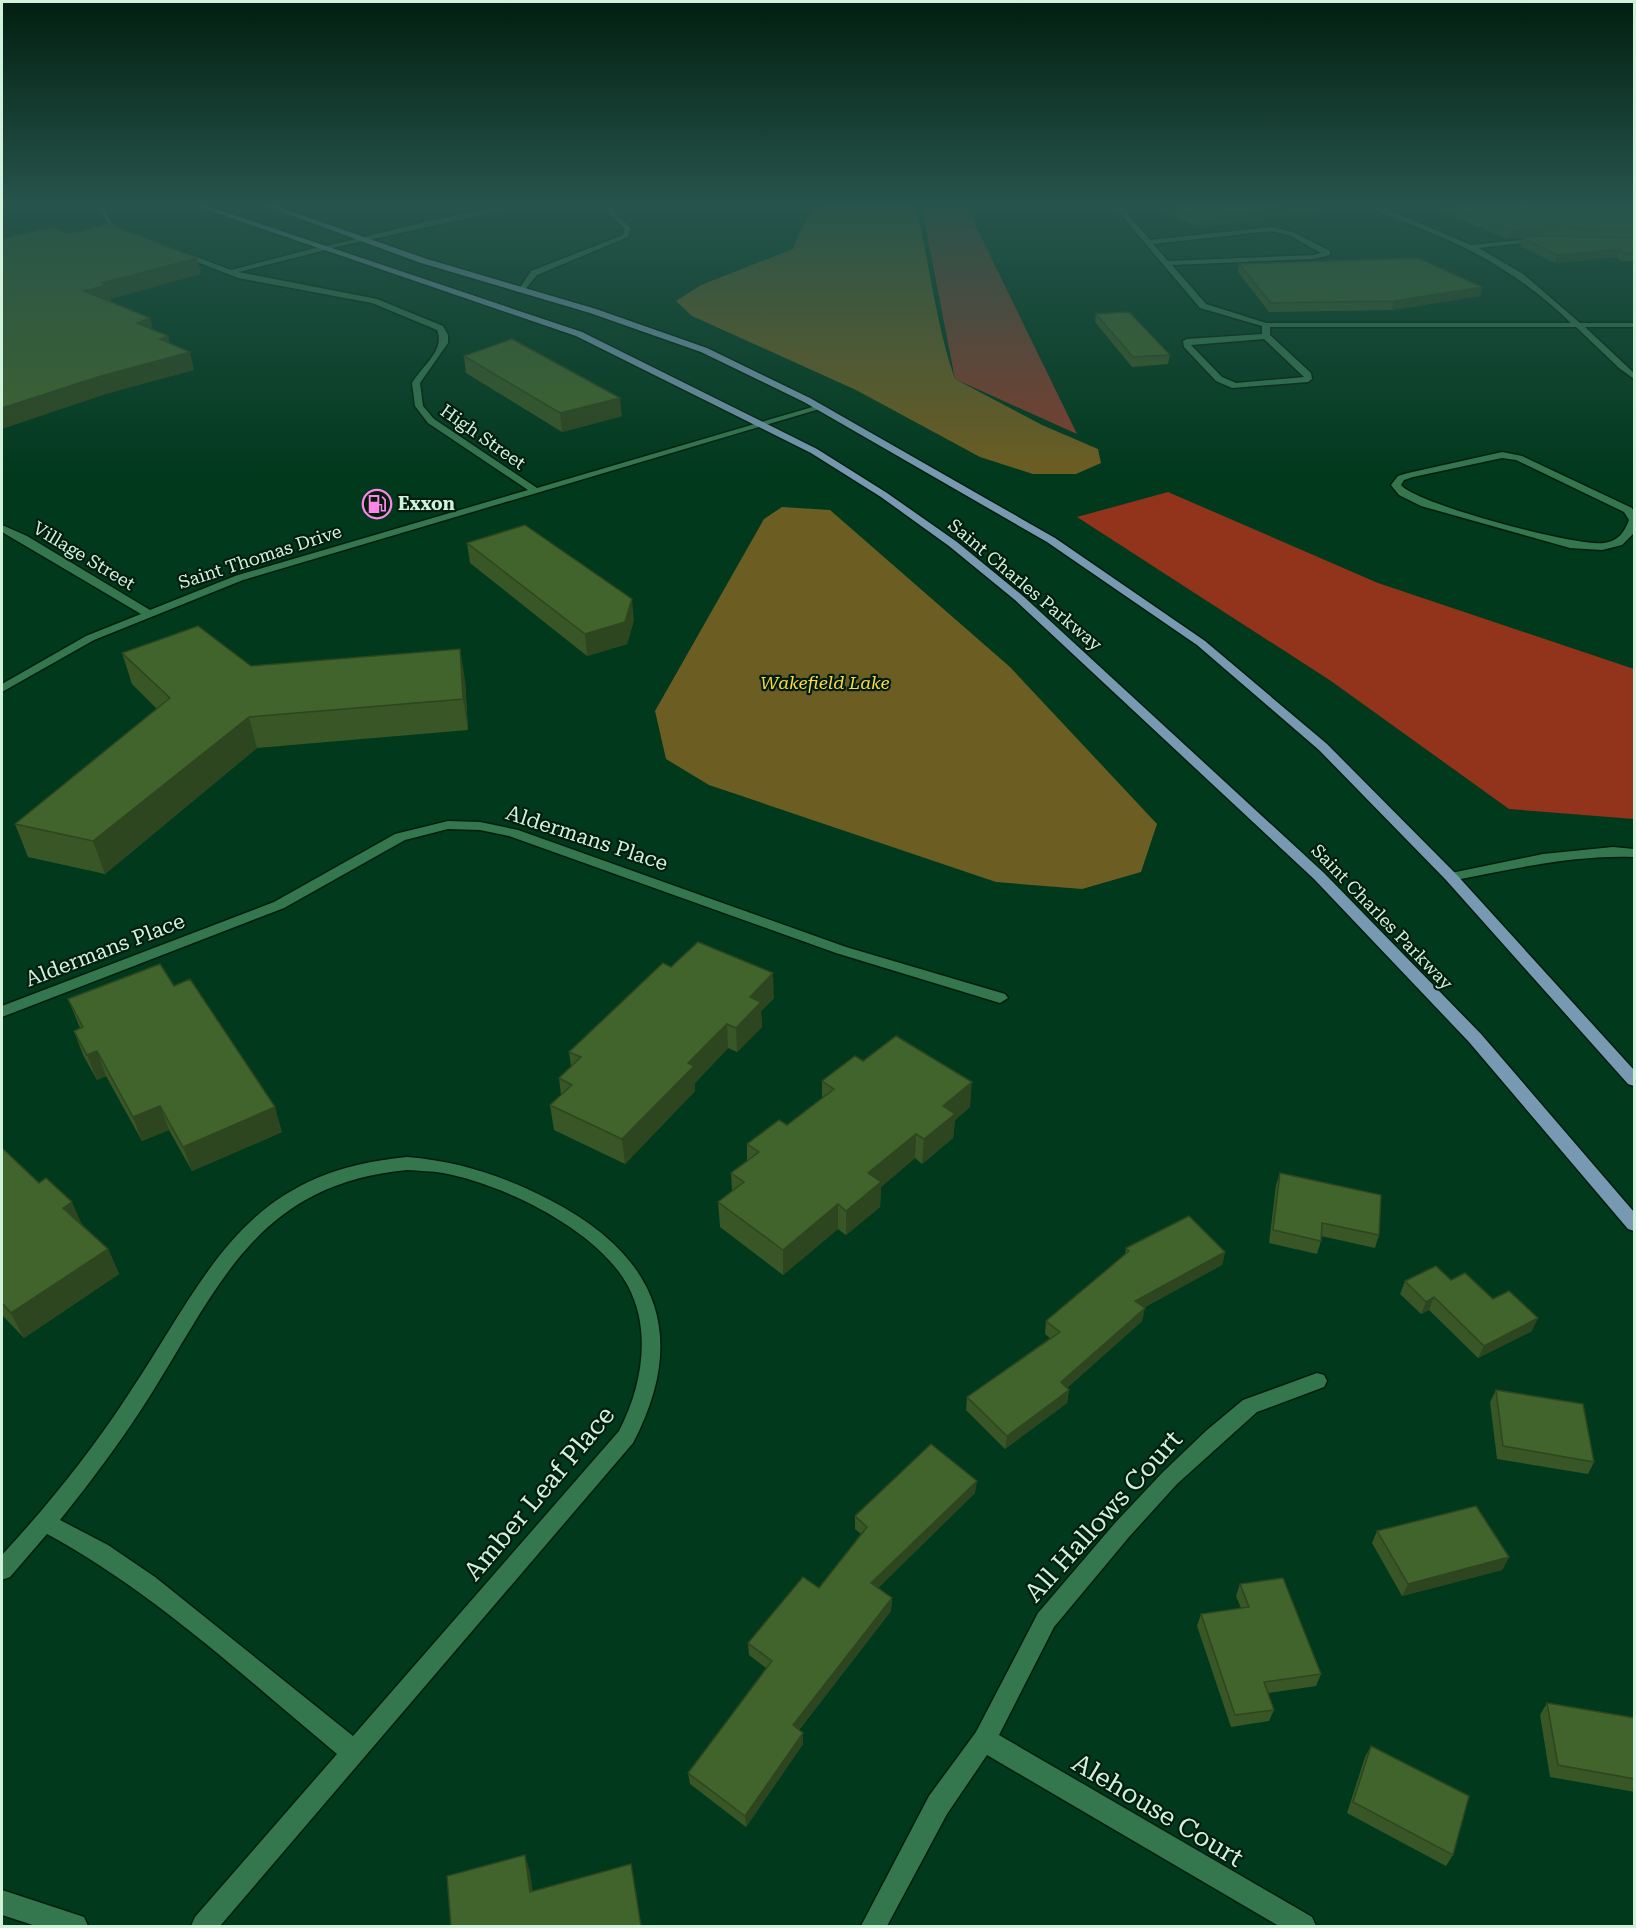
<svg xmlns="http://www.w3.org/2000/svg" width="1636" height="1928" font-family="'Roboto Serif',serif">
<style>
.green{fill:#803e2d}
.forest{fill:#92331c}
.water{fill:#6c5d22}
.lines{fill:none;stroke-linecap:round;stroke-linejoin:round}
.minor-casing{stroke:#001e0b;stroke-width:3}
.tertiary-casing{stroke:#001e0b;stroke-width:3}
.primary-casing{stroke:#001e0b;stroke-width:3}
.minor{fill:#34774f;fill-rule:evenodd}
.tertiary{fill:#34774f;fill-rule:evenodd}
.primary{fill:#779ab2;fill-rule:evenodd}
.wall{fill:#385626}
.shaded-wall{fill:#2e461f}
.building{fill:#41642c;stroke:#2e461f;stroke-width:1.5}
.labels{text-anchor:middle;stroke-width:4.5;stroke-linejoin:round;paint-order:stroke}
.far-street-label{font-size:18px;fill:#d0f1da;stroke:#021d0d}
.far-poi-label{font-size:18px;font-weight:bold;fill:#d0f1da;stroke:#021d0d;text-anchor:start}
.far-water-label{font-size:18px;font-style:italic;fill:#fdd943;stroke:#021d0d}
.street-label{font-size:21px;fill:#d0f1da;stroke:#021d0d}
.near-street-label{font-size:26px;fill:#d0f1da;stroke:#021d0d}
</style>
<rect width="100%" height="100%" fill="#01391d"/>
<path class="green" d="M921,204H965L1077,434L955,379Z"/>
<path class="forest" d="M1168,492L1378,583L1634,669V819L1509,809L1331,681L1077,517Z"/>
<path class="water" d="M819,204H915C930,262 935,323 955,379L1042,425L1098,449L1101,463L1076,474H1033L980,457L856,390L692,316L676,301L701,285L793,249L802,227Z
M782,507L830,510L1010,667L1157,824L1141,872L1082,889L996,882L709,785L666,759L655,711L764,519Z"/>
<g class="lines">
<g class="minor-casing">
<path id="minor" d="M86,204C111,204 102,215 116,226C121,230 129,231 134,234L131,236L111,228L100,211Z
M599,204H606L631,228L628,237L537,275L523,292H517L531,271L623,235L625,229Z
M1112,204H1119L1150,240L1271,227L1293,232L1330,251V255L1313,259L1172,265L1206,304L1266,323H1571C1530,283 1485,255 1432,233C1410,223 1384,217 1364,204H1374L1471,245L1541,238L1539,241L1479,248L1523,274L1580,323H1634V327H1585L1634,373V379L1619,368L1576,327H1270V335L1311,373L1312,379L1308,382L1232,388L1216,381L1184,347L1183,341L1187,339L1262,334V326L1200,308ZM1271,231L1289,235L1321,253L1313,255L1168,261L1153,244ZM1264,339L1304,377L1236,383L1222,377L1191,345Z
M323,246L326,250L238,272L377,299L443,326L448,335V343L420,383L423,406L434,419L537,488L816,406L823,408L243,580L94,640L2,692V684L86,636L141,614L2,532V525L27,536L150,610L235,576L528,490L428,423L415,406L412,383C421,367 446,350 437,330L372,303L238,278L177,254L184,252L231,270Z
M1502,452L1522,456L1632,508L1634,512L1633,534L1622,545L1602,550L1570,548L1421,506L1399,495L1391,485L1398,476L1408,473ZM1502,458L1516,460L1624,512L1629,520C1624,533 1618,541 1604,543C1577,547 1416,504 1401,485L1404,480L1413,477Z
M448,821L480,822L518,830L846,947L1005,994L1008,998L1000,1003L836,953L509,836L480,830L448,829L405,840L284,908L2,1017V1006L274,902L395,834Z
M1613,847L1634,849V857C1572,855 1512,869 1451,881L1444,877L1451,873L1543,854Z
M407,1157C458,1161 504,1176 550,1200C656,1255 690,1334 633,1443L220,1926H191L195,1917L337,1754C244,1677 154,1592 47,1534L10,1577L2,1580V1555C48,1505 91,1452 128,1395C209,1274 242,1172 407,1157ZM407,1170C419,1171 432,1171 443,1173C503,1184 598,1230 628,1286C652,1331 642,1387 619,1431L353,1736L155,1577L108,1545L60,1520C93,1479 125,1436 153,1391C222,1280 260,1184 407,1170Z
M1317,1373L1324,1375L1327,1381L1324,1387L1257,1412L1177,1484L1129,1537L1054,1627L999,1735L1312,1917L1316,1926H1279L987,1755L947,1814L887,1926H861L929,1796L976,1732L1038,1613L1115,1523L1163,1472L1207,1430L1243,1400Z
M2,1890L84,1917L88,1926H36L2,1915Z"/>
</g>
<g class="tertiary-casing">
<path id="tertiary" d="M515,204H531L323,250L319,248L433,220Z"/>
</g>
<g class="primary-casing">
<path id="primary" d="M190,204H201L582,332L817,449L887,493L957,542L1023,596L1324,873L1481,1034L1634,1212V1231L1628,1229L1469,1042L1314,879L1015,600L949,546L881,497L811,453L576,336Z
M260,204H270L427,259L596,309L707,348L810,398L1055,538L1205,641L1327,744L1456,874L1634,1070V1086L1628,1084L1446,880L1319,750L1197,645L1047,542L804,402L701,352L590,313L421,263Z"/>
</g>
<use href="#minor" class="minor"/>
<use href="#tertiary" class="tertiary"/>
<use href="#primary" class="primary"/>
</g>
<path class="wall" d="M1154,204H1340L1339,207L1198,228L1160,210Z
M1413,204H1635V262L1621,261L1617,257L1555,263L1520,246L1522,238H1634L1540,235L1506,239L1436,208L1424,209Z
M1239,264L1482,287L1480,296L1392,310L1269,312L1238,272Z
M1096,314L1170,355L1168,364L1132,367L1095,322Z
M464,356L622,416L562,432L466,373Z
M467,543L634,620L627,644L587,656L470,563Z
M122,653L251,666L465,680L468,730L257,748L105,874L28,857L15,824L157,709L132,684Z
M671,967L774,998L761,1011L762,1027L737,1052L728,1048L695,1083V1091L625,1164L554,1130L550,1105L561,1095L559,1078L571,1067L569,1052Z
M174,986L282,1132L192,1171L169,1130L142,1141L106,1076L97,1080L83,1055L74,1031L80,1028L68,999Z
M863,1061L970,1107L955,1120L953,1138L922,1164L915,1158L881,1187L880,1207L846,1235L838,1229L783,1275L720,1227L718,1202L732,1191L731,1173L747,1161V1144L787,1125L822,1098V1081Z
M2,1148L108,1249L119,1274L24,1338L2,1315Z
M1280,1173L1379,1235L1375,1248L1321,1236V1241L1317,1254L1269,1243L1276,1185Z
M1126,1248L1225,1252L1222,1265L1144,1307L1142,1321L1067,1388L1069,1390L1067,1403L1005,1449L966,1410L967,1397L1050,1338L1045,1334L1046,1321L1125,1255Z
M1405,1281L1493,1299L1532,1331L1478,1358L1429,1310L1421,1314L1400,1294Z
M1496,1390L1594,1462L1588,1474L1497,1459L1490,1402Z
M975,1493L878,1588L892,1598L891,1611L799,1730L803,1733V1744L746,1827L690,1784L688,1773L766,1668L749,1655L748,1643L819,1588L861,1534L855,1529V1516Z
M1377,1531L1509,1557L1502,1570L1402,1596L1372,1543Z
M1240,1584L1321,1674L1316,1686L1268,1693L1274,1710L1269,1721L1231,1727L1197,1626L1201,1614L1241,1608L1236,1596Z
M1547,1703L1635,1718V1792L1550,1777L1540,1715Z
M1371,1746L1453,1855L1446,1866L1347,1813L1365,1757Z"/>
<path class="shaded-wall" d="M1305,204H1340L1339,207L1198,228L1199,220Z
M1425,204H1437L1436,208L1424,209Z
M1542,227L1540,235L1506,239L1508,231Z
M1620,249L1617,257L1555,263L1557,255Z
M197,258L201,274L111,299V302L88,308L84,291L102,283Z
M1482,287L1480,296L1392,310L1394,301Z
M150,318L154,335L137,323Z
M168,336L173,353L160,339Z
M190,352L194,370L106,394L2,429V408L101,376Z
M620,398L622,416L562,432L560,413Z
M632,599L634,620L627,644L587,656L585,634Z
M460,649L465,680L468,730L463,699Z
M249,717L257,748L105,874L93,841Z
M773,973L774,998L761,1011L762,1027L737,1052L736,1028L750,997Z
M727,1024L728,1048L695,1083V1091L625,1164L622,1139L688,1063Z
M97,1051L106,1076L97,1080L87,1055Z
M972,1082L970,1107L955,1120L953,1138L922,1164L924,1139L943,1106Z
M160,1106L169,1130L142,1141L133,1117Z
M275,1107L282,1132L192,1171L183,1147Z
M916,1134L915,1158L881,1187L880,1207L846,1235V1211L868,1173Z
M72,1202L83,1227L63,1208Z
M838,1204V1229L783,1275V1250Z
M108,1249L119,1274L24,1338L11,1313Z
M1225,1252L1222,1265L1133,1314L1135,1301Z
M1434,1297L1429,1310L1421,1314L1426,1302Z
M1145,1308L1142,1321L1059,1395L1061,1382Z
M1538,1318L1532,1331L1478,1358L1484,1346Z
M1069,1390L1067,1403L1005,1449L1007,1436Z
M977,1481L975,1493L870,1596L871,1583Z
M1509,1557L1502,1570L1402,1596L1408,1584Z
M892,1598L891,1611L793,1737V1725Z
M803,1733V1744L746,1827L745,1816Z
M525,1855L530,1872L535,1908L530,1892Z"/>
<path class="building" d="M1165,204H1305L1199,220Z
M1446,204H1635V230L1542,227L1508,231Z
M108,224L197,258L102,283L107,285L84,291L150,318L137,323L168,336L160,339L190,352L101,376L2,408V239L51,227L69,234Z
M1542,236L1635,238V254L1623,253L1620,249L1557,255L1522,238Z
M1418,258L1482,287L1394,301L1271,303L1239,264Z
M1129,312L1170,355L1133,357L1096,314Z
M512,339L620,398L560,413L464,356Z
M525,525L632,599L625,622L585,634L467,543Z
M198,626L251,666L460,649L463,699L249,717L93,841L15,824L170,698L122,653Z
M698,942L773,973L750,997L761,1002L736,1028L727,1024L688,1063L694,1066L622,1139L550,1105L572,1085L559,1078L581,1057L569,1052L663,963L671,967Z
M160,964L174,986L190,979L275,1107L183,1147L160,1106L133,1117L97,1051L87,1055L74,1031L83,1027L68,999Z
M896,1036L972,1082L943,1106L955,1114L924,1139L916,1134L868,1173L881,1182L846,1211L838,1204L783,1250L718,1202L744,1182L731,1173L759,1152L747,1144L779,1120L787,1125L834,1089L822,1081L855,1056L863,1061Z
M2,1148L39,1183L46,1178L72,1202L63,1208L108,1249L11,1313L2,1303Z
M1280,1173L1381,1195L1379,1235L1322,1223L1321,1241L1273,1230Z
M1189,1216L1225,1252L1135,1301L1145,1308L1061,1382L1069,1390L1007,1436L967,1397L1060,1332L1046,1321L1129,1251L1126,1248Z
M1436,1266L1451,1280L1465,1273L1493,1299L1509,1291L1538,1318L1484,1346L1434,1297L1426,1302L1405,1281Z
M1496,1390L1583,1404L1594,1462L1503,1446Z
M931,1444L977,1481L871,1583L892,1598L793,1725L803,1733L745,1816L688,1773L772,1661L748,1643L803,1577L819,1588L867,1527L855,1516Z
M1476,1506L1509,1557L1408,1584L1377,1531Z
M1283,1578L1321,1674L1264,1682L1274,1710L1235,1715L1201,1614L1249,1607L1240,1584Z
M1547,1703L1635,1718V1779L1558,1765Z
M1371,1746L1469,1796L1453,1855L1353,1802Z
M525,1855L530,1892L631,1864L641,1926H451L447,1876Z"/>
<linearGradient id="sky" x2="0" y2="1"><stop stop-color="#011f10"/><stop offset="0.43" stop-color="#27544c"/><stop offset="1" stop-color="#27544c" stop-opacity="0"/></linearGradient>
<rect width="1636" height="474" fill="url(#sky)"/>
<defs>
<g id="fuel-ring" transform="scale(1.5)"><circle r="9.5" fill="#021d0d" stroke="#fb86e5" stroke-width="1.5"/><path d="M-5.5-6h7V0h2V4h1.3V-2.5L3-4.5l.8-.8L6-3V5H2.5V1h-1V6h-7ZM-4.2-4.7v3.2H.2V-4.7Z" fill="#fb86e5"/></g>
</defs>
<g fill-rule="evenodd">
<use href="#fuel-ring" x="377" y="504"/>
</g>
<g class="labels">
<g class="far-street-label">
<text transform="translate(483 437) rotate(35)" y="6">High Street</text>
<text transform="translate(84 556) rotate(31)" y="6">Village Street</text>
<text transform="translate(260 557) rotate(-18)" y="6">Saint Thomas Drive</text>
<text transform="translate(1025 585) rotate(40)" y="6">Saint Charles Parkway</text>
<text transform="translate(1382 917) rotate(46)" y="6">Saint Charles Parkway</text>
</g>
<g class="far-poi-label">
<text x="398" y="510">Exxon</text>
</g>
<g class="far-water-label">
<text x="825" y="689">Wakefield Lake</text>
</g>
<g class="street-label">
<text transform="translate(587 838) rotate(18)" y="7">Aldermans Place</text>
<text transform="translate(105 950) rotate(-21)" y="7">Aldermans Place</text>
</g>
<g class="near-street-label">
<text transform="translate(539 1493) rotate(-50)" y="9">Amber Leaf Place</text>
<text transform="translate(1103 1516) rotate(-48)" y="9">All Hallows Court</text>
<text transform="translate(1158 1810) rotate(31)" y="9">Alehouse Court</text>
</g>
</g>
<rect width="1636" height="1928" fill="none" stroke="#d0f1da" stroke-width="6"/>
</svg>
